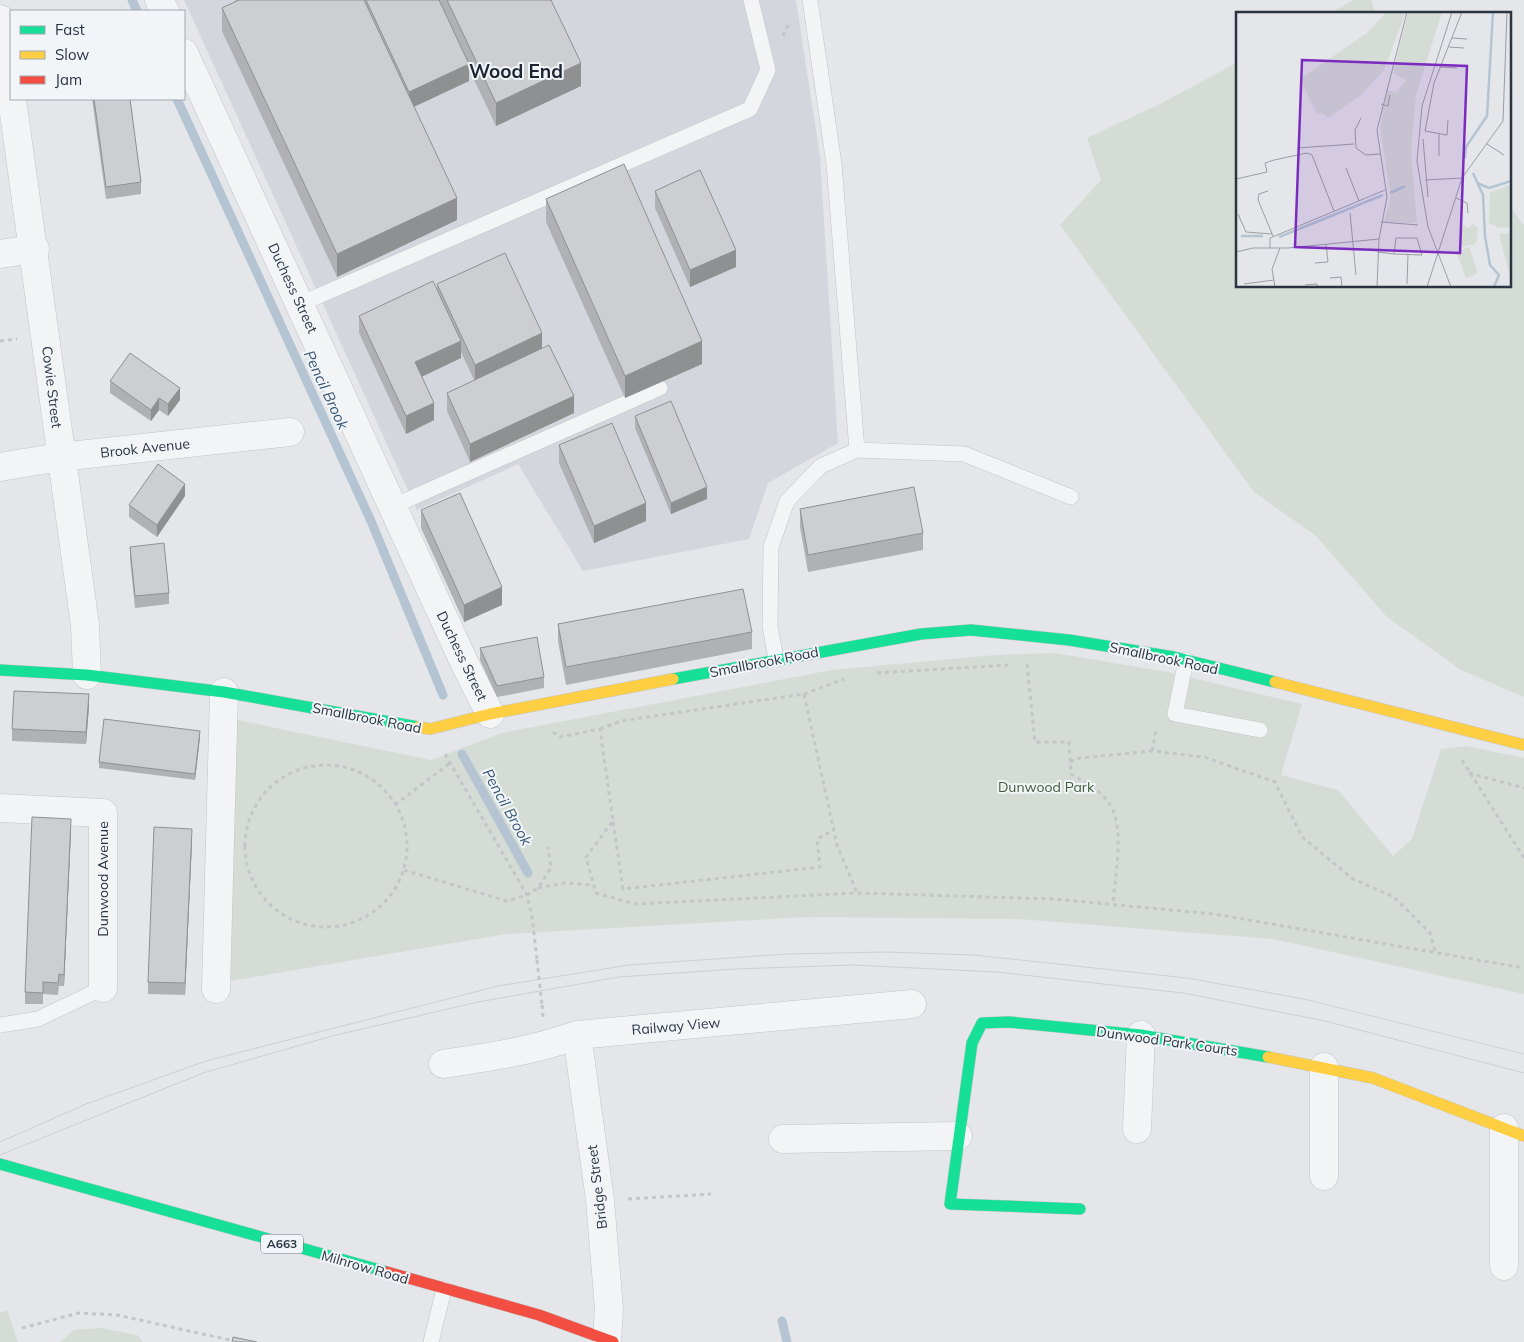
<svg xmlns="http://www.w3.org/2000/svg" width="1524" height="1342" font-family="Mulish,sans-serif">
<style>
.built{fill:#d3d6dc}
.green{fill:#d5dcd5}
.lines{fill:none;stroke-linecap:round;stroke-linejoin:round}
.stream{stroke:#b4c4d2;stroke-width:9}
.lane-casing{stroke:#c2c4c7;stroke-width:16}
.street-casing{stroke:#c2c4c7;stroke-width:29}
.fast-casing{stroke:#c2c4c7;stroke-width:12}
.slow-casing{stroke:#c2c4c7;stroke-width:12}
.jam-casing{stroke:#c2c4c7;stroke-width:12}
.path{stroke:#c3c5c9;stroke-width:3;stroke-dasharray:4 4;stroke-linecap:butt}
.lane{stroke:#f3f4f6;stroke-width:15}
.street{stroke:#f3f4f6;stroke-width:28}
.fast{stroke:#16e098;stroke-width:11}
.slow{stroke:#ffcf43;stroke-width:11}
.jam{stroke:#f24e42;stroke-width:11}
.tram{stroke:#cdced0;stroke-width:1}
.path-bridge{stroke:#c3c5c9;stroke-width:3;stroke-dasharray:4 4;stroke-linecap:butt}
.wall{fill:#afb1b4}
.shaded-wall{fill:#8f9092}
.building{fill:#ccced1;stroke:#8f9092}
.labels{text-anchor:middle;stroke-width:4;stroke-linejoin:round;paint-order:stroke}
.shield{fill:#f2f5f8;stroke:#676e79;stroke-width:1}
.shield-label{font-size:12px;font-weight:bold;fill:#2b3442}
.street-label{font-size:14px;fill:#2b3442;stroke:#f2f5f8}
.park-label{font-size:14px;fill:#415d39;stroke:#f2f5f8}
.water-label{font-size:15px;font-style:italic;fill:#375574;stroke:#f2f5f8}
.district-label{font-size:19px;font-weight:bold;fill:#1d2533;stroke:#f2f5f8}
.inset-river{fill:none;stroke:#b4c4d2;stroke-width:2.5}
.inset-road{fill:none;stroke:#9a9fa6;stroke-width:1}
.view{fill:#7b2cbf;fill-opacity:0.15;stroke:#7b2cbf;stroke-width:2.5}
.inset-edge{fill:none;stroke:#2b3442;stroke-width:2.5}
</style>
<rect width="100%" height="100%" fill="#e4e6e9"/>
<path class="built" d="M184,0H796L820,157L838,443L768,483L749,539L583,571L518,464L417,510Z"/>
<path class="green" d="M1354,0H1371L1376,14H1328Z
M1238,62V286H1510V207L1524,225V697L1461,670L1387,617L1316,536L1254,492L1060,225L1101,180L1087,138L1162,103Z
M1055,653L1167,672L1302,704L1281,775L1338,790L1393,856L1412,839L1441,749L1466,746L1524,758V994L1273,939L1019,919L806,917L506,934L225,982L228,718L431,760L502,733L832,670L995,655Z
M7,1310L18,1342H0V1313Z
M101,1328L137,1335L143,1342H60L74,1330Z"/>
<g class="lines">
<path class="stream" d="M132,0L137,11
M177,99L371,521L443,695
M462,754L528,873
M782,1321L787,1342"/>
<g class="lane-casing">
<path id="lane" d="M810,0L834,164L857,450
M300,304L750,109L768,70L751,0
M393,506L660,388
M776,659L770,626L771,547L787,501L821,466L857,450L964,454L1071,497
M1186,660L1175,714L1260,730
M0,1025L38,1019L103,988
M431,1342L444,1289"/>
</g>
<g class="street-casing">
<path id="street" d="M159,0L165,11
M0,19L11,93
M184,53L464,662L490,714
M12,99L85,625L87,675
M0,254L35,249
M0,467L60,457L290,432
M0,808L103,813V988
M216,989L224,692
M577,1035L600,1200L609,1309L607,1339
M443,1064C489,1057 533,1051 577,1035L912,1004
M1137,1129L1141,1035
M783,1139L958,1136
M1324,1176V1067
M1504,1266V1128"/>
</g>
<g class="fast-casing">
<path id="fast" d="M0,670L87,675L224,692L418,727
M673,679L921,634L971,630L1069,640L1174,657L1275,682
M0,1164L387,1272
M1080,1209L950,1204L972,1043L982,1023L1009,1022L1141,1035L1268,1057"/>
</g>
<g class="slow-casing">
<path id="slow" d="M1275,682L1524,745
M418,727L430,729L490,714L673,679
M1268,1057L1373,1078L1524,1136"/>
</g>
<g class="jam-casing">
<path id="jam" d="M387,1272L539,1315L613,1342"/>
</g>
<path class="path" d="M783,36L789,23
M0,341L17,339
M1027,664L1035,742H1069L1071,774C1084,782 1099,789 1108,802C1126,824 1115,876 1113,904
M877,673L1008,665
M804,694L844,679
M600,729L621,721L804,694L837,845L857,893
M553,732L560,737L600,729L613,821L586,857L596,893L635,904L857,893L1054,899L1214,914L1524,968
M1152,751L1156,730L1158,728
M445,754L527,895L532,916L537,960
M1462,760L1524,858
M1070,762L1080,758L1152,751L1204,757L1275,782L1302,837L1353,879L1394,897L1430,933L1435,951
M245 846a81 81 0 1 1 162 0a81 81 0 1 1-162 0Z
M1469,773L1524,788
M395,805L450,763
M613,822L623,889L820,867L817,839L834,830
M404,870L507,901L527,895L538,888L551,868L548,847
M538,888L565,883L594,885
M542,1005L543,1017
M628,1199L711,1194
M22,1328L79,1313L117,1315L239,1342"/>
<use href="#lane" class="lane"/>
<use href="#street" class="street"/>
<use href="#fast" class="fast"/>
<use href="#slow" class="slow"/>
<use href="#jam" class="jam"/>
<path class="tram" d="M0,1142L86,1104L206,1061L498,986L629,965L786,954L886,952L974,955L1187,978L1304,999L1524,1054
M0,1155L203,1073L332,1036L478,1002L619,977L735,969L853,965L997,972L1183,993L1325,1021L1524,1073"/>
<path class="path-bridge" d="M537,960L542,1005"/>
</g>
<path class="wall" d="M235,0H551L581,86L496,126L469,69V81L414,107L457,220L337,277L222,31V8L236,1Z
M92,99H130L141,182V194L106,199Z
M655,191L736,267L690,287L655,208Z
M546,199L702,364L625,398L546,222Z
M437,284L542,348L574,413L470,462L447,411V393L474,380L461,352V358L422,376L434,420L406,434L359,333V316L437,290Z
M110,381L180,400L168,416L159,410L151,421L110,393Z
M635,416L707,499L671,514L635,428Z
M559,445L646,521L594,543L559,463Z
M185,496L157,537L129,517V505Z
M800,509L923,533V550L808,572L800,527Z
M421,510L502,605L464,622L421,528Z
M130,547L169,593V604L135,608L130,559Z
M558,624L752,632V649L566,685L558,641Z
M480,648L544,677V688L497,697L480,660Z
M89,706L86,744L12,741V729Z
M200,737L195,780L99,768V762Z
M71,830L64,986H59L58,995L43,994V1004H25V992Z
M192,841L185,995L148,994V982Z"/>
<path class="shaded-wall" d="M581,63V86L496,126V103Z
M469,64V81L409,109V92Z
M457,198V220L337,277V254Z
M736,250V267L690,287V270Z
M542,333V350L475,382V365Z
M461,341V358L415,380V362Z
M702,341V364L625,398V376Z
M180,388V400L168,416V404Z
M574,396V413L470,462V444Z
M159,398V410L151,421V410Z
M434,403V420L406,434V416Z
M185,484V496L157,537V525Z
M707,487V499L671,514V503Z
M646,503V521L594,543V526Z
M502,587V605L464,622V605Z
M89,694V706L86,744V732Z
M200,731V737L195,780V774Z
M71,819V830L64,986V975Z
M192,829V841L185,995V983Z"/>
<path class="building" d="M239,0H364L457,198L337,254L222,8Z
M366,0H439L469,64L409,92Z
M447,0H551L581,63L496,103Z
M94,99H130L141,182L106,187Z
M624,164L702,341L625,376L546,199Z
M700,170L736,250L690,270L655,191Z
M505,253L542,333L475,365L437,284Z
M433,281L461,341L415,362L434,403L406,416L359,316Z
M549,345L574,396L470,444L447,393Z
M130,353L180,388L168,404L159,398L151,410L110,381Z
M671,401L707,487L671,503L635,416Z
M612,423L646,503L594,526L559,445Z
M158,464L185,484L157,525L129,505Z
M914,487L923,533L808,555L800,509Z
M460,493L502,587L464,605L421,510Z
M164,543L169,593L135,596L130,547Z
M743,589L752,632L566,667L558,624Z
M537,637L544,677L497,686L480,648Z
M14,691L89,694L86,732L12,729Z
M104,719L200,731L195,774L99,762Z
M32,817L71,819L64,975L59,974L58,983L43,982V993L25,992Z
M154,827L192,829L185,983L148,982Z
M233,1337L257,1342H232Z"/>
<g class="labels">
<rect class="shield" x="261" y="1234.5" width="42" height="19" rx="4"/>
<g class="shield-label">
<text x="282" y="1248">A663</text>
</g>
<g class="street-label">
<text transform="translate(293 288) rotate(65)" y="5">Duchess Street</text>
<text transform="translate(52 387) rotate(83)" y="5">Cowie Street</text>
<text transform="translate(145 448) rotate(-6)" y="5">Brook Avenue</text>
<text transform="translate(462 656) rotate(64)" y="5">Duchess Street</text>
<text transform="translate(1164 658) rotate(12)" y="5">Smallbrook Road</text>
<text transform="translate(764 662) rotate(-11)" y="5">Smallbrook Road</text>
<text transform="translate(367 718) rotate(11)" y="5">Smallbrook Road</text>
<text transform="translate(103 879) rotate(-90)" y="5">Dunwood Avenue</text>
<text transform="translate(676 1026) rotate(-5)" y="5">Railway View</text>
<text transform="translate(1167 1041) rotate(8)" y="5">Dunwood Park Courts</text>
<text transform="translate(597 1187) rotate(-97)" y="5">Bridge Street</text>
<text transform="translate(365 1267) rotate(16)" y="5">Milnrow Road</text>
</g>
<g class="park-label">
<text x="1046" y="792">Dunwood Park</text>
</g>
<g class="water-label">
<text transform="translate(326 390) rotate(65)" y="5">Pencil Brook</text>
<text transform="translate(507 807) rotate(61)" y="5">Pencil Brook</text>
</g>
<g class="district-label">
<text x="516" y="78">Wood End</text>
</g>
</g>
<g transform="translate(1236 12)">
<rect width="275" height="275" fill="#e4e6e9"/>
<path d="M151,0H170L148,58L125,83L92,106L86,101L81,102L64,67L131,21ZM172,0H206L180,83L175,140L181,211L148,210L155,185L144,116L151,78L160,81L170,68L157,61ZM275,173V215L263,216L253,211L254,180ZM236,212L242,215L241,228L239,232L225,235L223,228L227,213L233,216ZM275,221V268L263,222ZM233,235L242,261L230,266L220,240Z" fill="#d5dcd5"/>
<path class="inset-river" d="M229,146L230,135L251,104L257,0M237,161L247,183L249,224L254,253L263,263L258,275M241,171L253,176L275,169M154,181L169,174M5,224H27M43,225L147,183"/>
<path class="inset-road" d="M216,26L231,27M213,35L228,36M204,55L221,56M145,92L152,94L154,83M125,106L119,118L120,136L130,143L144,142M212,108L211,123L189,119L198,71L226,0M187,127L192,185M251,132L268,143M61,136L118,132M203,144V122M110,156L123,189M0,167L31,160L29,151L38,148L71,141L76,143L98,199M189,168L226,166M32,179L23,182L22,188L37,224M220,186L231,191L232,201M114,201L120,263M2,202L10,220L36,222M145,210L182,213M34,236V226L149,178M0,240L17,236H52L143,227M141,240L158,242L186,243L181,226H160L158,242M79,251L92,250L90,232M94,266L105,265L106,275M8,272L38,268M171,272L172,242M69,273L81,272V275M39,275L36,257L44,236M141,275L143,227L151,185L141,118L171,0M191,275L226,166L267,109L271,0M215,275L192,215L181,149L186,94L216,0"/>
<path class="view" d="M66,48L231,54L224,241L59,235Z"/>
<rect width="275" height="275" class="inset-edge"/>
</g>
<rect x="10" y="10" width="175" height="90" fill="#f2f5f8" stroke="#a2a8af"/>
<rect x="20" y="26" width="25" height="8" fill="#16e098" stroke="#a2a8af"/>
<text x="55" y="35" font-size="15" fill="#2b3442">Fast</text>
<rect x="20" y="51" width="25" height="8" fill="#ffcf43" stroke="#a2a8af"/>
<text x="55" y="60" font-size="15" fill="#2b3442">Slow</text>
<rect x="20" y="76" width="25" height="8" fill="#f24e42" stroke="#a2a8af"/>
<text x="55" y="85" font-size="15" fill="#2b3442">Jam</text>
</svg>
